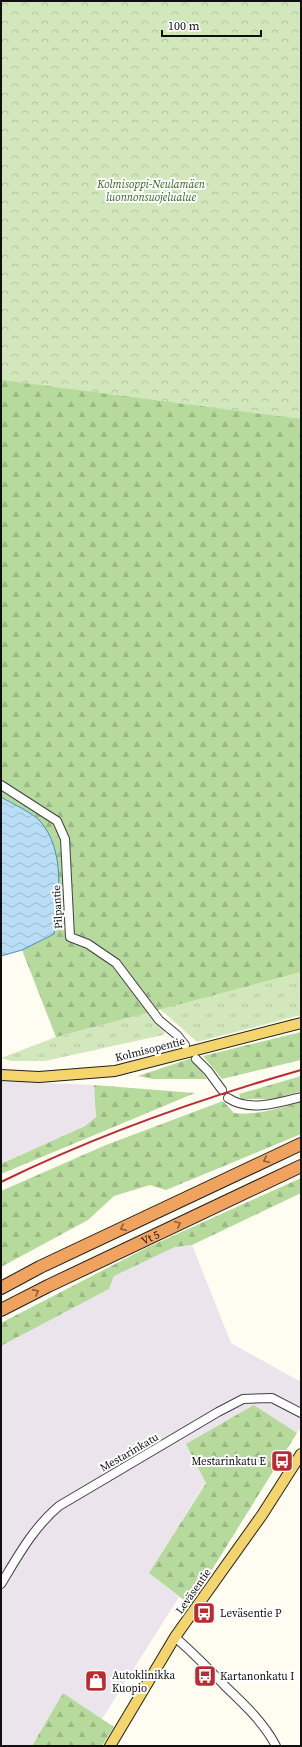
<svg xmlns="http://www.w3.org/2000/svg" width="302" height="1747" font-family="'Source Serif 4',serif">
<style>
.industrial{fill:#ece4ed}
.grass{fill:url(#grass-tufts)}
.forest{fill:url(#forest-firs)}
.park{fill:url(#park-crowns)}
.water{fill:url(#water-waves);stroke:#4191c9}
.lines{fill:none;stroke-linecap:round;stroke-linejoin:round}
.minor-casing{stroke:#424242;stroke-width:10}
.major-casing{stroke:#202020;stroke-width:12}
.highway-casing{stroke:#202020;stroke-width:14}
.minor{stroke:#fff;stroke-width:8}
.major{stroke:#f4d56d;stroke-width:10}
.highway{stroke:#efa35f;stroke-width:12}
.rail{stroke:#bc2b30;stroke-width:2}
.oneway{stroke:#8a603b}
.labels{text-anchor:middle;stroke-width:4;stroke-linejoin:round;paint-order:stroke}
.park-label{font-size:11px;font-style:italic;fill:#2e6621;stroke:#fff}
.street-label{font-size:11px;fill:#0f0f0f;stroke:#fff}
.poi-label{font-size:11px;fill:#0f0f0f;stroke:#fff;text-anchor:start}
</style>
<defs>
<pattern id="grass-tufts" width="24" height="20" patternUnits="userSpaceOnUse"><rect width="24" height="20" fill="#d2e8bc"/><path d="M3 7l-1-3M5 7V3M7 7l1-3M15 17l-1-3M17 17v-4M19 17l1-3" fill="none" stroke="#b3c6a0"/></pattern>
<pattern id="forest-firs" width="22" height="20" patternUnits="userSpaceOnUse"><rect width="22" height="20" fill="#b6d99c"/><path d="M5 1l3.5 6h-7zM16 11l3.5 6h-7z" fill="#9bb985"/></pattern>
<pattern id="park-crowns" width="20" height="18" patternUnits="userSpaceOnUse"><rect width="20" height="18" fill="#d2e8bc"/><path d="M2 6a3 3 0 1 1 6 0M12 15a3 3 0 1 1 6 0" fill="none" stroke="#b3c6a0"/></pattern>
<pattern id="water-waves" width="16" height="10" patternUnits="userSpaceOnUse"><rect width="16" height="10" fill="#b8ddf4"/><path d="M0 5q4-4 8 0t8 0" fill="none" stroke="#9dbcd0"/></pattern>
</defs>
<rect width="100%" height="100%" fill="#fffcf2"/>
<path class="industrial" d="M1,1081L94,1085L96,1117L85,1126L1,1164Z
M192,1245L231,1343L301,1382V1428L297,1433L254,1405L149,1573L179,1597L102,1719L63,1693L32,1746H1V1346L109,1289L114,1276L175,1247Z"/>
<path class="grass" d="M301,972V1015L197,1042L160,1009Z
M149,1012L165,1032L163,1035L45,1061H11L1,1058L56,1037Z"/>
<path class="forest" d="M1,1H301V972L56,1037L22,950L54,934L40,820L1,797Z
M301,1032V1060L222,1079L203,1056Z
M192,1058L207,1079H153L138,1076Z
M301,1076V1091L274,1099H241L239,1094Z
M94,1085L195,1093L1,1174V1164L85,1126L96,1117Z
M223,1101L234,1113C256,1116 279,1108 301,1102V1134L166,1190L150,1185L114,1196L88,1220L1,1267V1191L106,1145Z
M301,1178V1193L192,1245L175,1247L114,1276L109,1289L1,1346V1323L146,1248Z
M254,1405L297,1433L190,1605L149,1573L206,1483L186,1444Z
M63,1693L114,1727L102,1746H32Z"/>
<path class="park" d="M1,1H301V419L1,380Z"/>
<path class="water" d="M1,797C11,803 33,813 40,821C66,851 59,898 54,934L22,950L1,956Z"/>
<g class="lines">
<g class="minor-casing">
<path id="minor" d="M1,785L57,821L65,839L70,937L88,944L116,963L159,1020L177,1035L185,1045
M196,1059L208,1071L222,1090
M228,1098C249,1112 278,1103 301,1097
M1,1584C18,1556 33,1528 59,1506L218,1412L243,1399L272,1398L301,1413
M175,1637C193,1653 210,1670 226,1687C245,1705 264,1723 276,1746"/>
</g>
<g class="major-casing">
<path id="major" d="M1,1075L39,1077L115,1071L301,1023
M110,1746L175,1637L262,1515L301,1454"/>
</g>
<g class="highway-casing">
<g id="highway">
<path d="M1,1288L40,1267L301,1144"/>
<path id="s1" d="M1,1310L48,1286L301,1166"/>
</g>
</g>
<use href="#minor" class="minor"/>
<use href="#major" class="major"/>
<use href="#highway" class="highway"/>
<path class="rail" d="M1,1182C97,1135 199,1099 301,1070"/>
</g>
<defs><path id="oneway-chevron" d="M-2-3.5L2.5 0L-2 3.5" fill="none" stroke-width="1.6" stroke-linecap="round" stroke-linejoin="round"/></defs>
<g class="oneway">
<use href="#oneway-chevron" transform="translate(266 1160) rotate(155)"/>
<use href="#oneway-chevron" transform="translate(178 1224) rotate(-25)"/>
<use href="#oneway-chevron" transform="translate(123 1228) rotate(155)"/>
<use href="#oneway-chevron" transform="translate(36 1292) rotate(-28)"/>
</g>
<defs>
<g id="bus-square" transform="scale(1.15)"><rect x="-9" y="-9" width="18" height="18" rx="4" fill="#bc2b30" stroke="#fff"/><path d="M-5-6H5V4H4V6H2V4H-2V6H-4V4H-5ZM-3.5-4V0h7V-4ZM-3.5 1.2v1.5H-2V1.2ZM2 1.2v1.5H3.5V1.2Z" fill="#fff"/></g>
<g id="shop-square" transform="scale(1.15)"><rect x="-9" y="-9" width="18" height="18" rx="4" fill="#bc2b30" stroke="#fff"/><path d="M-5-2.5h2.3a2.7 3.5 0 0 1 5.4 0H5L5.5 6h-11ZM-1.5-2.5h3a1.5 2.3 0 0 0-3 0Z" fill="#fff"/></g>
</defs>
<g fill-rule="evenodd">
<use href="#bus-square" x="282" y="1461"/>
<use href="#bus-square" x="204" y="1613"/>
<use href="#bus-square" x="205" y="1676"/>
<use href="#shop-square" x="96" y="1681"/>
</g>
<g class="labels">
<g class="park-label">
<text x="151" y="188">Kolmisoppi-Neulamäen<tspan x="151" dy="13">luonnonsuojelualue</tspan></text>
</g>
<g class="street-label">
<text transform="translate(57 907) rotate(-93)" y="4">Pilpantie</text>
<text transform="translate(150 1049) rotate(-14)" y="4">Kolmisopentie</text>
<text dy="4" stroke="none"><textPath href="#s1" startOffset="166">Vt 5</textPath></text>
<text transform="translate(129 1452) rotate(-30)" y="4">Mestarinkatu</text>
<text transform="translate(193 1591) rotate(-55)" y="4">Leväsentie</text>
</g>
<g class="poi-label">
<text x="266" y="1465" text-anchor="end">Mestarinkatu E</text>
<text x="220" y="1617">Leväsentie P</text>
<text x="112" y="1679">Autoklinikka<tspan x="112" dy="13">Kuopio</tspan></text>
<text x="220" y="1680">Kartanonkatu I</text>
</g>
</g>
<rect width="302" height="1747" fill="none" stroke="#0f0f0f" stroke-width="4"/>
<path d="M162 30v6h99v-6" fill="none" stroke="#0f0f0f" stroke-width="2"/>
<text x="168" y="30" font-size="12" fill="#0f0f0f" stroke="#ffffff" stroke-width="3" paint-order="stroke">100 m</text>
</svg>
